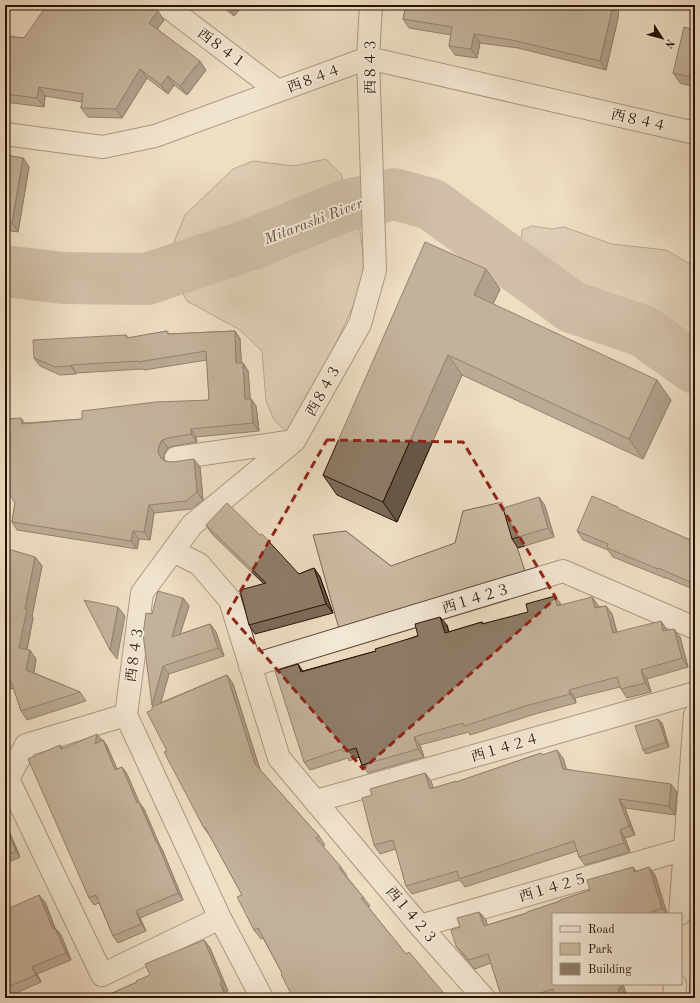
<svg xmlns="http://www.w3.org/2000/svg" width="700" height="1003" font-family="'Old Standard TT','Noto Serif JP',serif">
<style>
.green{fill:#ccbba4;stroke:#7a6654}
.lines{fill:none;stroke-linecap:round;stroke-linejoin:round}
.river{stroke:#ab9883;stroke-width:52}
.street-casing{stroke:#5a4435;stroke-width:24}
.street{stroke:#f4ead9;stroke-width:22}
.wall{fill:#7b6b59;stroke:#281105}
.shaded-wall{fill:#645749;stroke:#281105}
.building{fill:#8f7c68;stroke:#281105}
.marked{fill:none;stroke:#8f2418;stroke-width:3;stroke-dasharray:8 5;stroke-linejoin:round}
.labels{text-anchor:middle;stroke-width:4;stroke-linejoin:round;paint-order:stroke}
.street-label{font-size:14px;fill:#281105;stroke:#f4ead9}
.water-label{font-size:15px;font-style:italic;fill:#634e3e;stroke:#f4ead9}
</style>
<rect width="100%" height="100%" fill="#eedec4"/>
<filter id="stains"><feTurbulence type="fractalNoise" baseFrequency=".005" numOctaves="4"/><feColorMatrix values="0 0 0 0 .2 0 0 0 0 .09 0 0 0 0 .02 0 0 0 .5 -.17"/></filter>
<radialGradient id="worn" r=".72"><stop offset=".6" stop-color="#630" stop-opacity="0"/><stop offset="1" stop-color="#630" stop-opacity=".3"/></radialGradient>
<path class="green" d="M326,159L341,174L359,222L364,264L359,293L301,420L289,434L274,420L266,401L262,351L240,330L187,301L172,274L169,254L185,215L233,169L253,161L294,166Z
M532,226L552,229L564,227L612,244L666,250L695,267V350L691,345L635,311L558,282L521,249L522,230Z
M502,502L525,571L339,629L313,535L346,531L391,566L455,543L463,511Z"/>
<g class="lines">
<path class="river" d="M5,271L63,278L147,279L252,244L344,206L394,194L431,204L572,307L643,331L695,368"/>
<g class="street-casing">
<path id="street" d="M165,5L278,91
M5,134L103,147L155,136L368,58L695,133
M176,458L294,441
M173,551L199,564L230,600L279,758L420,926L484,998
M250,666L563,571L695,628
M126,715L26,745L8,779L102,975L220,918L126,715L142,593L192,525L294,441L360,324L375,270L368,58L371,5
M316,801L695,693
M680,914L695,715
M220,918L262,998
M420,926L685,849
M674,998L675,984"/>
</g>
<use href="#street" class="street"/>
</g>
<path class="wall" d="M220,5H243L234,16Z
M406,5H619L618,18L606,70L518,48L480,43L477,58L455,55L449,46L451,35L409,28L403,19Z
M164,20L157,29L206,70L187,95L174,85L168,94L147,78L122,118L88,117L81,108L82,102L45,96L44,107L5,102V36L24,38Z
M695,30V87L680,83L673,73Z
M5,155L23,158L29,167L18,232L5,230Z
M500,289L493,304L671,400L643,459L462,375L397,522L337,495L323,475Z
M167,331L169,334L235,331L240,339L241,363H243L248,371L250,399H251L256,406L259,431L196,437L197,442L174,446L168,448L164,454V460L165,461L200,467L203,500L191,509L154,513L150,540L139,539L137,549L17,530L12,522L15,503L25,423L82,419L209,400L207,360L144,370L143,369L76,373V374L60,375L40,366L34,358L126,335L128,338Z
M539,497L545,506L554,537L518,548L512,539Z
M620,510L695,542V590L664,577L665,578L613,557L608,550L583,540L577,531Z
M206,525L299,574L314,568L320,577L333,613L255,634L249,625L264,584L212,534Z
M5,550L35,557L42,566L32,616L33,618L27,650L36,659L34,673L80,692L86,701L27,720L21,711L14,689L5,687Z
M183,598L189,606L180,634L210,624L216,632L224,656L169,674L160,703L227,675L233,684L260,770L319,836L325,845L323,847L341,867L347,876H346L364,898L370,906L368,907L406,954L448,998L282,973L263,938L261,939L254,930L242,895L210,836L204,828L167,751L152,710L153,707L152,614Z
M561,605H598V607L606,606L612,614L617,632L667,630L680,637L688,667L647,679L651,692L627,698L621,689L620,687L575,698L576,703L535,714L470,735L469,732L420,745L424,757L368,773L362,765L359,757L349,761L348,758L310,770L304,762L303,671L376,651L447,625L449,632L482,622L483,624Z
M662,723L669,747L646,754L643,750Z
M102,740H103L107,746L117,769L122,767L127,774L139,802L144,809L160,846L162,849L183,900L140,918L146,931L118,943L113,936L99,903L94,905L89,898L60,745L62,748Z
M541,753L542,755L563,758L566,769L677,792L675,815L625,808L635,835L625,838L630,852L585,865L579,857L577,851L465,887L460,880L412,894L406,886L396,849L380,854L374,845L372,795L425,773L431,781L433,788L457,782Z
M5,823L7,826L20,857L5,864Z
M633,867L636,871L655,875L667,914H553L623,984L627,997L624,998H502L491,963L475,969L462,954L456,946L460,927L479,912L486,920L487,925L527,913L590,890Z
M45,902L55,928L61,935L71,960L37,974L41,982L5,998V910Z
M204,940L210,948L228,991L226,992L228,998H101L137,982L150,975Z"/>
<path class="shaded-wall" d="M231,5H243L234,16L229,8Z
M613,5H619L618,18L606,70L600,61Z
M158,11L164,20L155,32L149,23Z
M474,34L480,43L477,58L471,49Z
M200,61L206,70L187,95L180,86Z
M140,69L147,78L122,118L116,109Z
M168,76L174,85L168,94L161,85Z
M39,87L45,96L44,107L37,98Z
M23,158L29,167L18,232L12,223Z
M486,269L500,289L488,315L474,295Z
M235,331L240,339L242,371L236,363Z
M448,355L462,375L397,522L383,502Z
M243,363L248,371L251,407L245,399Z
M71,365L76,373V374L71,366Z
M657,380L671,400L643,459L629,439Z
M251,399L256,406L259,431L253,423Z
M21,418L27,426L22,424Z
M191,429L196,437L197,442L191,434Z
M162,440L168,448L164,454V460L161,458L158,452L159,446Z
M194,459L200,467L203,500L197,492Z
M539,497L545,506L554,537L548,528Z
M149,505L154,513L150,540L144,532Z
M133,531L139,539L137,549L131,541Z
M35,557L42,566L32,616L33,618L25,657L19,648L25,609Z
M314,568L320,577L333,613L326,604Z
M555,596L561,604L557,606Z
M592,597L598,605L601,617L595,608Z
M183,598L189,606L177,644L172,637Z
M606,606L612,614L619,642L613,633Z
M118,607L125,616L117,659L110,650Z
M440,617L447,625L451,642L445,633Z
M661,621L667,630L669,640L663,631Z
M210,624L216,632L224,656L218,648Z
M674,629L680,637L688,667L682,658Z
M30,650L36,659L33,679L26,670Z
M298,664L304,673L301,672Z
M163,666L169,674L158,713L152,705Z
M641,670L647,679L651,692L645,683Z
M227,675L233,684L261,773L255,764Z
M569,690L575,698L576,703L570,694Z
M658,719L662,723L669,747L666,742Z
M97,734L102,740L95,744Z
M414,737L420,745L424,757L418,749Z
M103,740L107,746L120,776L115,770Z
M557,750L563,758L569,777L563,769Z
M122,767L127,774L142,809L137,803Z
M425,773L431,781L436,797L430,789Z
M671,784L677,792L675,815L669,806Z
M619,799L625,808L635,835L629,826Z
M139,802L144,809L160,846L162,849L183,900L178,893Z
M5,823L7,826L20,857L16,851L5,826Z
M620,830L625,838L630,852L624,843Z
M649,867L655,875L667,914H666L662,908Z
M39,895L45,902L58,936L53,929Z
M136,911L140,918L146,931L141,924Z
M479,912L486,920L490,935L484,926Z
M55,928L61,935L71,960L66,953Z
M204,940L210,948L228,991L222,982Z
M32,967L37,974L41,982L36,975Z
M220,983L226,992L228,998H226Z
M620,984H623L627,997L621,988Z
M618,989L624,998H621Z"/>
<path class="building" d="M47,5H151L158,11L149,23L200,61L180,86L168,76L161,85L140,69L116,109L81,108L83,94L39,87L37,98L5,94V36L24,38Z
M225,5H231L229,8Z
M406,5H613L612,10L600,61L512,40L474,34L471,49L449,46L452,27L403,19Z
M684,27L695,30V78L673,73Z
M5,155L23,158L12,223L5,222Z
M425,242L486,269L474,295L657,380L629,439L448,355L383,502L323,475Z
M167,331L168,334L235,331L236,363H243L245,399H251L253,423L191,429V434L169,438L162,440L159,446L158,452L161,458L165,461L172,462L194,459L197,492L186,501L149,505L144,532L133,531L131,541L12,522L15,503L5,487V419L21,418L22,424L82,419V411L156,402L209,400L206,351L138,362V361L71,365V366L55,367L34,358L33,340L126,335L127,338Z
M592,496L618,507L617,508L695,542V584L658,568V569L607,548L608,544L577,531Z
M539,497L548,528L512,539L503,508Z
M227,503L260,535L262,534L299,574L314,568L326,604L249,625L240,590L266,583L206,525Z
M5,548L35,557L25,609H27L19,648L30,650L26,670L80,692L21,711L11,681L5,680Z
M158,591L183,598L172,637L210,624L218,648L163,666L152,705L143,634L146,613L152,614Z
M555,596L557,606L592,597L595,608L606,606L613,633L661,621L663,631L674,629L682,658L641,670L645,683L621,689L617,677L569,690L570,694L529,705L464,726L463,723L414,737L418,749L362,765L356,748L343,752L342,749L304,762L275,671L298,664L301,672L376,651L375,649L418,636L415,624L440,617L445,633L482,622V624L528,612L526,604Z
M84,600L118,607L110,650Z
M227,675L255,764L319,836L316,838L341,867L339,868L364,898H361L406,954L409,952L448,998H293L281,974L282,973L258,928L254,930L237,897L242,895L205,827L204,828L164,752L167,751L147,712L152,710V707Z
M658,719L666,742L643,750L635,726Z
M97,734L95,744L103,740L115,770L122,767L137,803L139,802L156,842H157L178,893L136,911L141,924L113,936L96,895L89,898L28,759L60,745L61,749Z
M557,750L563,769L671,784L669,806L619,799L629,826L620,830L624,843L579,857L574,841L459,879L457,871L406,886L393,840L374,845L362,798L372,795L370,789L425,773L430,789L456,781V782L541,753L542,755Z
M5,826L16,851L5,856Z
M695,858V998H689L692,945L690,946L692,880H693Z
M633,867L634,872L649,867L662,908L646,914H553V984H620L621,988L618,989L621,998H556L553,989L524,998H502L488,954L469,960L456,946L451,930L460,927L457,918L479,912L484,926L527,913V912L560,901V900L590,890L587,880Z
M39,895L53,929L55,928L66,953L32,967L36,975L5,988V910Z
M204,940L222,982L220,983L226,998H182V997L180,998H170V997L168,998H101L137,982L136,981L150,975L145,964Z"/>
<path d="M0 0H700V1003H0ZM327,440L463,442L556,598L363,769L228,613Z" fill="#eedec4" fill-opacity=".55" fill-rule="evenodd"/>
<path class="marked" d="M327,440L463,442L556,598L363,769L228,613Z"/>
<g class="labels">
<g class="street-label">
<text transform="translate(222 48) rotate(37)" y="5">西８４１</text>
<text transform="translate(370 66) rotate(-90)" y="5">西８４３</text>
<text transform="translate(314 78) rotate(-20)" y="5">西８４４</text>
<text transform="translate(639 120) rotate(13)" y="5">西８４４</text>
<text transform="translate(323 390) rotate(-61)" y="5">西８４３</text>
<text transform="translate(476 598) rotate(-17)" y="5">西１４２３</text>
<text transform="translate(134 654) rotate(-82)" y="5">西８４３</text>
<text transform="translate(505 747) rotate(-16)" y="5">西１４２４</text>
<text transform="translate(553 887) rotate(-16)" y="5">西１４２５</text>
<text transform="translate(412 915) rotate(50)" y="5">西１４２３</text>
</g>
<g class="water-label">
<text transform="translate(313 221) rotate(-21)" y="5">Mitarashi River</text>
</g>
</g>
<rect width="700" height="1003" fill="none" stroke="#eedec4" stroke-width="20"/>
<rect x="6" y="6" width="688" height="991" fill="none" stroke="#281105" stroke-width="2"/>
<rect x="10" y="10" width="680" height="983" fill="none" stroke="#281105"/>
<rect x="552" y="913" width="130" height="72" fill="#f4ead9" stroke="#a29384"/>
<rect x="560" y="926" width="20" height="6" fill="#f4ead9" stroke="#a29384"/>
<text x="588" y="933" font-size="12" fill="#281105">Road</text>
<rect x="560" y="943" width="20" height="12" fill="#ccbba4" stroke="#a29384"/>
<text x="588" y="953" font-size="12" fill="#281105">Park</text>
<rect x="560" y="963" width="20" height="12" fill="#8f7c68" stroke="#a29384"/>
<text x="588" y="973" font-size="12" fill="#281105">Building</text>
<g transform="translate(662 38) rotate(126)" stroke="#f4ead9" stroke-width="3" paint-order="stroke">
<path d="M0-3L7 15L0 10L-7 15Z" fill="#281105"/>
<text y="-6" font-size="11" font-weight="bold" text-anchor="middle" fill="#281105">N</text>
</g>
<rect width="100%" height="100%" filter="url(#stains)"/>
<rect width="100%" height="100%" fill="url(#worn)"/>
</svg>
